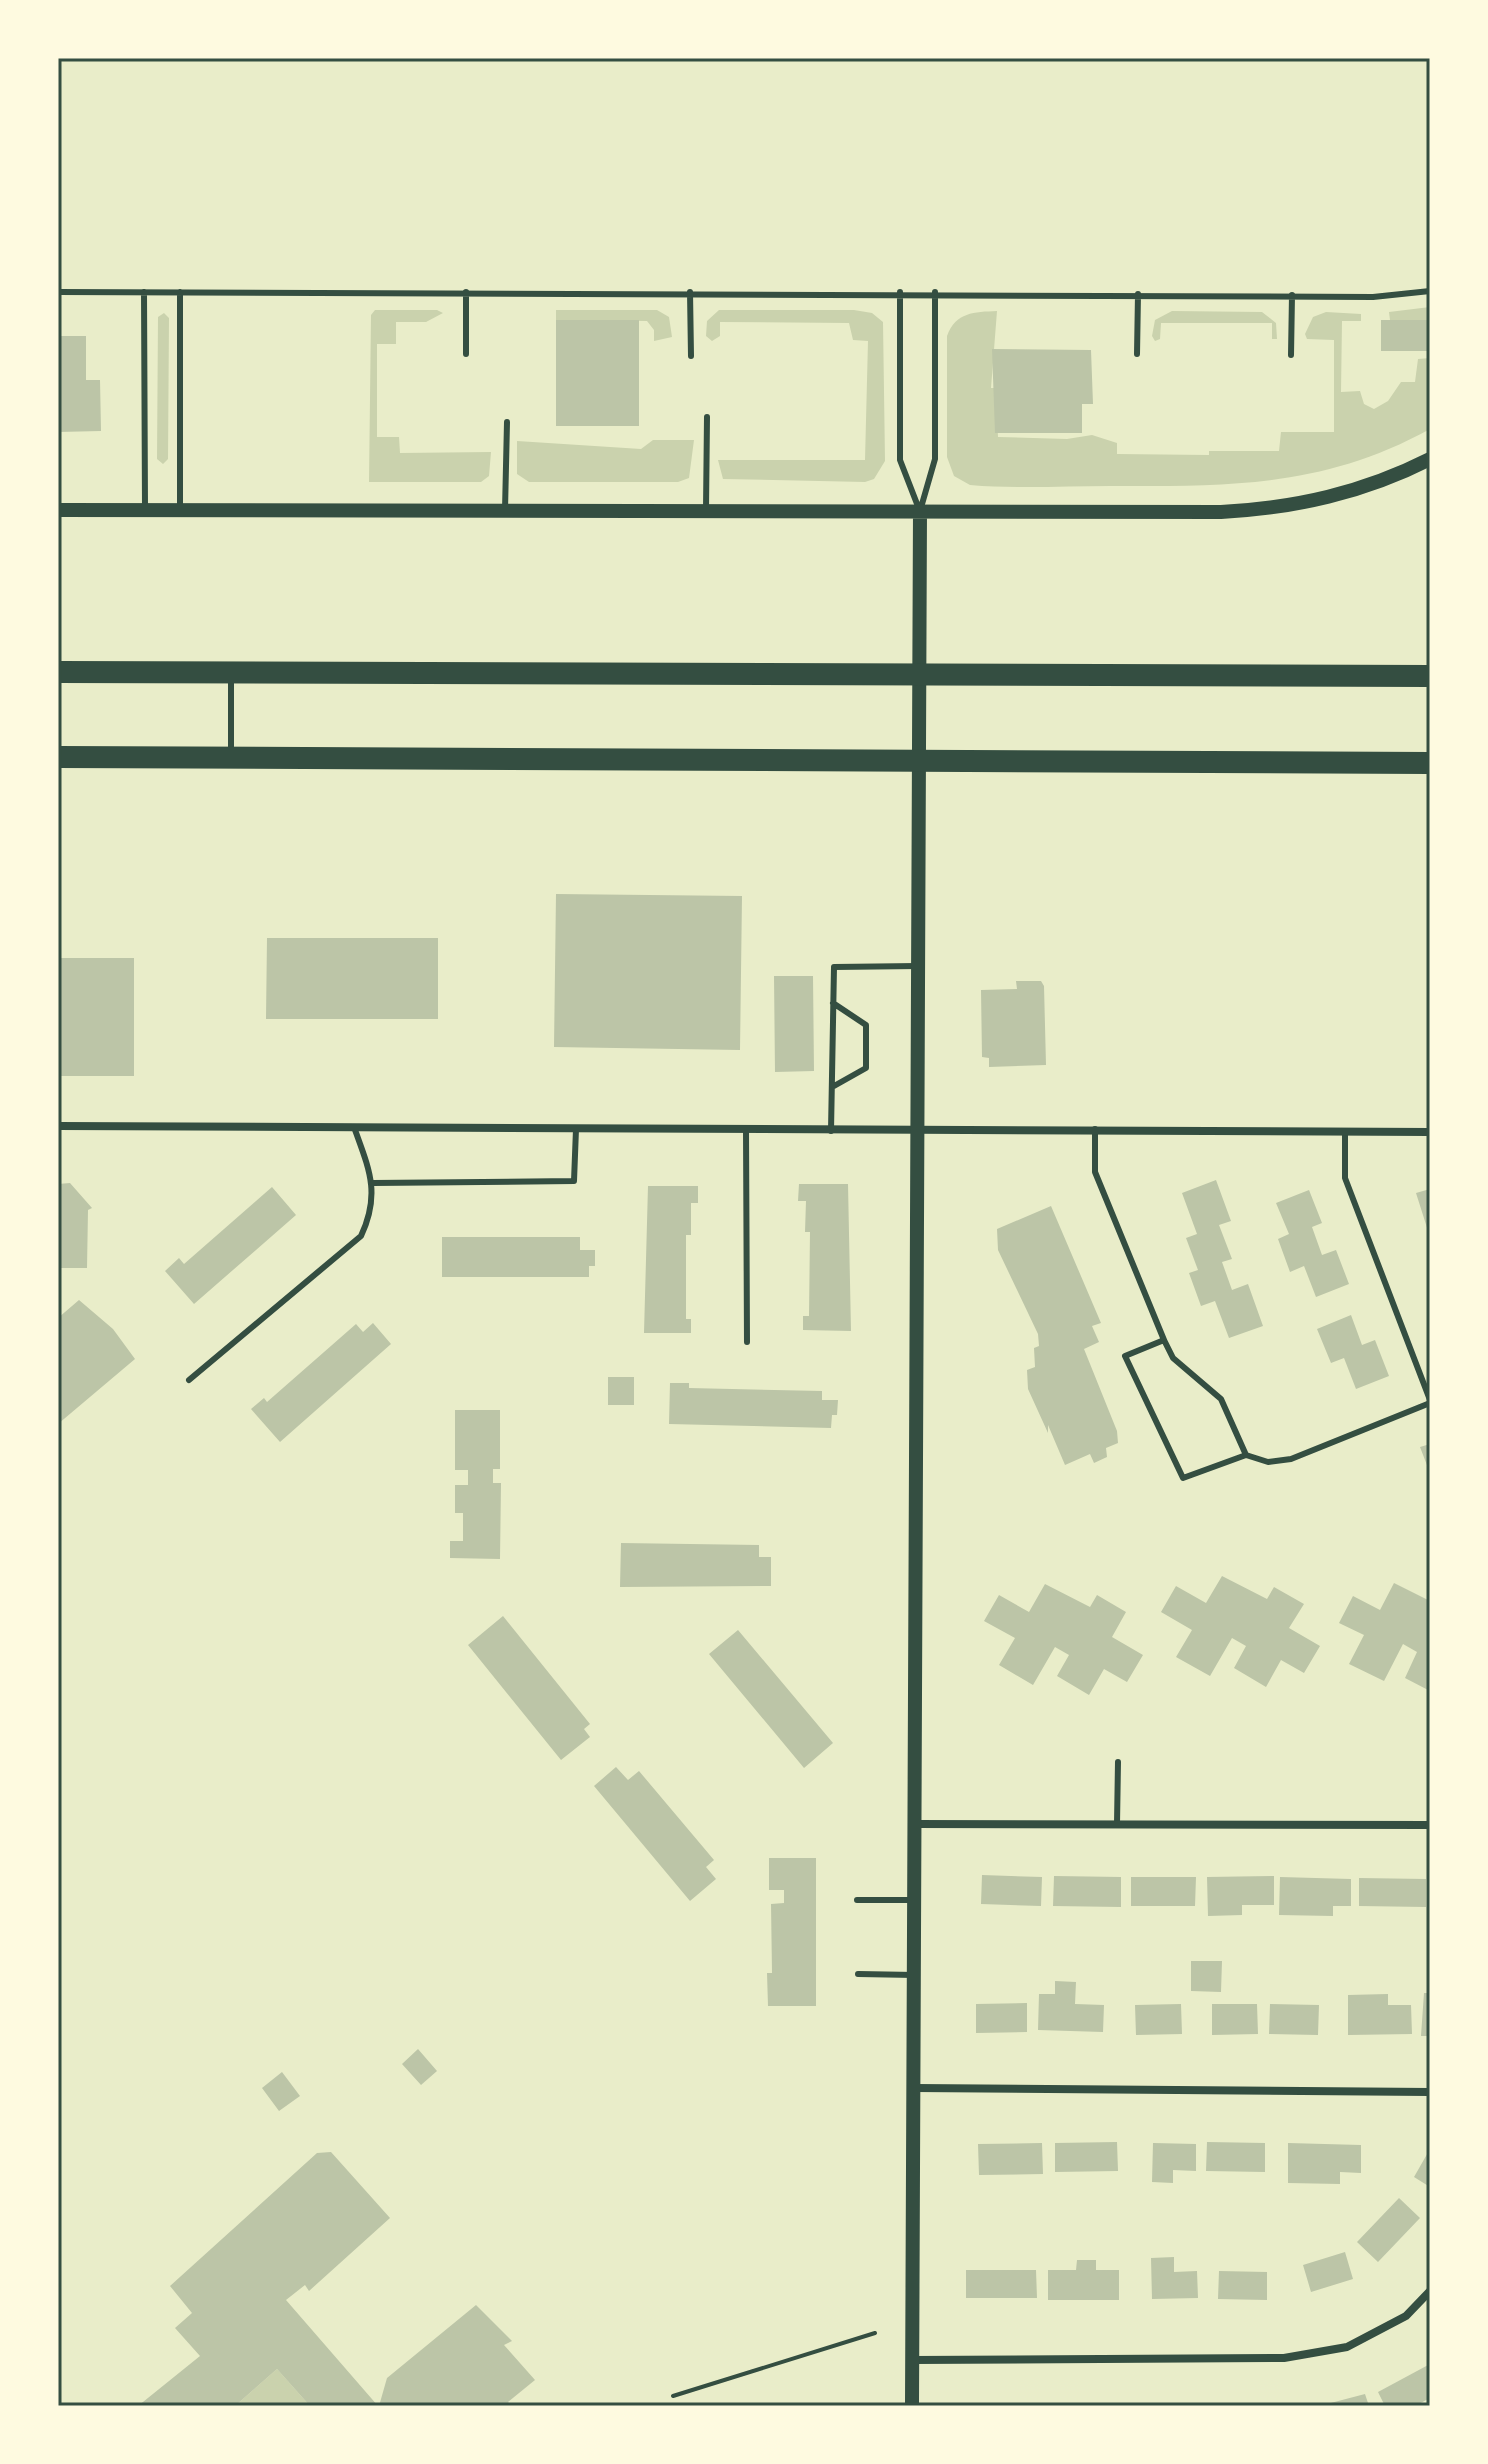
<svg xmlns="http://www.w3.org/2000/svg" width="1488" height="2464" font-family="Manrope,sans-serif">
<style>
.green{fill:#cad2ad}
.building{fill:#bcc5a7}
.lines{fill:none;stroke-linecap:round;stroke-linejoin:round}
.path{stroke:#344e41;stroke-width:4}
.service{stroke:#344e41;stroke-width:6}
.minor{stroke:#344e41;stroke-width:8}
.tertiary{stroke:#344e41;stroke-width:14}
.motorway{stroke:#344e41;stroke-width:22}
.neatline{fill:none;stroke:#344e41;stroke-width:3}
</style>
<rect width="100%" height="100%" fill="#e9edc9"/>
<path class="green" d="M1430,307V320H1390L1389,312Z
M375,310H437L443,313L426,322H396V344H377V437H399L400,453L491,452L489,476L481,482H369L371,315Z
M556,310H657L669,317L672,337L654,341V330L647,321L556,320Z
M719,310H854L872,313L883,322L885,461L874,479L865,482L723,479L718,460H865L868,341L853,340L849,323L720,322V336L712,341L706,336L707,321Z
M997,311L991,388H996L998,437L1067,439L1092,435L1117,443V454L1209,455V451H1279L1281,432H1334V340L1307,339L1305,334L1313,317L1326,312L1361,314V321H1342L1341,392L1360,391L1364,404L1374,409L1388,401L1401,382H1415L1418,359L1430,358V429C1323,488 1228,486 1110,486C1064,486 1016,489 970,485L954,476L947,457V336C956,312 974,312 997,311Z
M1172,311L1262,312L1276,323L1277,339H1272V323H1161L1160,339L1155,341L1152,336L1155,320Z
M164,313L169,318L168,459L163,464L157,459L158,317Z
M653,440H694L689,478L678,482H529L517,474V441L641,449Z
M277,2369L310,2406H235Z"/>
<path class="building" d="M556,320H639V426H556Z
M1381,320H1430V351H1381Z
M58,336H86V380H100L101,431L58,432Z
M992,349L1091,350L1093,404H1082V433H995Z
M556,894L742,896L740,1050L554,1047Z
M267,938H438V1019H266Z
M58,958H134V1076H58Z
M774,976H813L814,1071L775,1072Z
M1016,981H1041L1044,986L1046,1065L989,1067V1058L982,1057L981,990L1017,989Z
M1216,1180L1231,1221L1219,1225L1232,1259L1222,1262L1232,1290L1248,1284L1263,1326L1229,1338L1215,1301L1201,1306L1189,1273L1198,1270L1186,1238L1197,1234L1182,1193Z
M70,1183L92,1208L88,1210L87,1268H58V1184Z
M799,1184H848L851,1331L803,1330V1316H809L810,1232H805L806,1201H798Z
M648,1186H698V1203H691V1235H686V1319H691V1333H644Z
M272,1187L296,1215L194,1304L165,1271L179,1258L184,1264Z
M1430,1189V1233L1429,1234L1416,1193Z
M1309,1190L1322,1223L1312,1227L1322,1255L1336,1250L1349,1284L1316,1297L1304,1266L1290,1272L1278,1239L1289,1234L1276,1203Z
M1051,1206L1101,1323L1092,1326L1099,1342L1084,1349L1117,1431L1118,1443L1106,1448L1107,1457L1094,1463L1090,1454L1065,1465L1048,1425V1433L1028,1389L1027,1370L1035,1367L1034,1348L1039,1346L1038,1334L998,1250L997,1229Z
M442,1237H580V1250H595V1266H589V1277H442Z
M79,1300L113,1329L135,1359L58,1424V1318Z
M1351,1315L1362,1345L1375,1340L1389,1376L1356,1389L1344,1358L1331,1363L1317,1329Z
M373,1323L391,1344L280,1442L251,1409L264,1398L267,1402L356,1324L363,1332Z
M608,1377H634V1405H608Z
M670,1383H689V1388L822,1391V1400H838L837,1415H832L831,1428L669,1424Z
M455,1410H500V1469H493V1483H501L500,1559L450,1558V1541H463V1513H455V1485H468V1470H455Z
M1430,1444V1473L1420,1447Z
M621,1543L759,1545V1557H771V1586L620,1587Z
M1222,1576L1267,1599L1274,1587L1304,1604L1289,1628L1320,1646L1304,1673L1281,1660L1266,1687L1234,1668L1246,1646L1232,1638L1210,1676L1176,1657L1192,1630L1161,1612L1176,1586L1206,1603Z
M1394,1583L1430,1601V1691L1405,1678L1417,1652L1403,1644L1384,1681L1349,1664L1364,1635L1339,1623L1353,1596L1380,1610Z
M1045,1584L1090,1607L1097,1595L1126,1612L1112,1637L1143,1655L1127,1682L1104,1669L1089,1695L1057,1676L1069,1655L1055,1647L1033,1685L999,1665L1015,1638L984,1621L999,1595L1029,1612Z
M503,1616L590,1724L584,1729L590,1737L561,1760L468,1645Z
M738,1630L833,1743L804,1768L709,1654Z
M616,1767L628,1780L639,1771L714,1860L706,1867L716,1879L690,1901L594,1786Z
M769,1858H816V2006H768L767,1973H772L771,1904L784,1903V1890H769Z
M982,1875L1042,1877L1041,1906L981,1904Z
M1054,1876L1121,1877V1907L1053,1906Z
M1274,1876V1905H1242V1915L1208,1916L1207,1877Z
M1131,1877H1196L1195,1906H1131Z
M1280,1877L1351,1879V1906H1333V1916L1279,1915Z
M1359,1878L1426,1879V1907L1359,1906Z
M1191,1961H1222L1221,1992L1191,1991Z
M1055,1981L1076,1982L1075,2004L1104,2005L1103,2032L1038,2030L1039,1994H1055Z
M1424,1993H1430V2036H1421Z
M1388,1994V2005H1411L1412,2034L1348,2035V1995Z
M1027,2003V2032L976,2033V2004Z
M1181,2004L1182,2034L1136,2035L1135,2005Z
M1212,2004H1257L1258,2034L1212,2035Z
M1270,2004L1319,2005L1318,2035L1269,2034Z
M418,2049L437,2071L421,2085L402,2064Z
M282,2072L300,2096L279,2111L262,2088Z
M1117,2142L1118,2171L1055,2172V2143Z
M1207,2142L1265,2143V2172L1206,2171Z
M1042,2143L1043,2174L979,2175L978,2144Z
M1153,2143L1196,2144V2171L1173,2170V2183L1152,2182Z
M1288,2143L1361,2145V2173L1340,2172V2184L1288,2183Z
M1430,2149V2187L1414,2177Z
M331,2152L390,2218L309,2291L305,2285L286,2300L378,2406H310L277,2369L235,2406H138L200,2356L175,2328L192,2313L170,2286L317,2153Z
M1399,2198L1420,2218L1378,2262L1357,2242Z
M1345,2252L1353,2279L1311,2292L1303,2265Z
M1174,2257V2272L1197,2271L1198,2298L1152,2299L1151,2258Z
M1077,2260H1096V2270H1119V2300H1048V2270H1076Z
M966,2270H1036L1037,2298H966Z
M1219,2271L1267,2272V2300L1218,2299Z
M476,2305L512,2341L504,2345L535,2380L508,2402L512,2406H379L387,2378Z
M1430,2364V2398L1415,2406H1385L1378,2392Z
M1365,2394L1369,2406H1323V2405Z"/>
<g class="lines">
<path class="path" d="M673,2396L875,2333"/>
<path class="service" d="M58,292L1373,297L1430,291
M144,292L145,508
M180,292V510
M466,292V354
M690,292L691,356
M900,292V460L919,509
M1137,354L1138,294
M1291,355L1292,295
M706,509L707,417
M505,510L507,422
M920,511L935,459V292
M231,676V752
M833,1003L866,1025V1068L834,1086
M1095,1129V1172L1164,1340L1173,1358L1221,1399L1246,1455L1268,1462L1291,1459L1430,1403
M746,1130L747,1342
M831,1131L834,967L918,966
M1345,1131V1178L1430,1400
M373,1183L574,1181L576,1129
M1164,1340L1125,1356L1183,1478L1246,1455
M189,1380L361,1236C381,1193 369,1169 354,1127
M1117,1824L1118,1762
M857,1900H912
M858,1974L915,1975"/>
<path class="minor" d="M58,1126L1430,1132
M915,1824L1430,1825
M915,2088L1430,2092
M913,2360L1284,2358L1347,2347L1406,2316L1430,2291"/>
<path class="tertiary" d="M58,510L1221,512C1295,508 1363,493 1430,459
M912,2406L920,511"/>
<path class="motorway" d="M58,672L1430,676
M58,757L1430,763"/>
</g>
<rect width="1488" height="2464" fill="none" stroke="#fefae0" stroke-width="120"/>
<rect x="60" y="60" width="1368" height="2344" class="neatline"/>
</svg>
